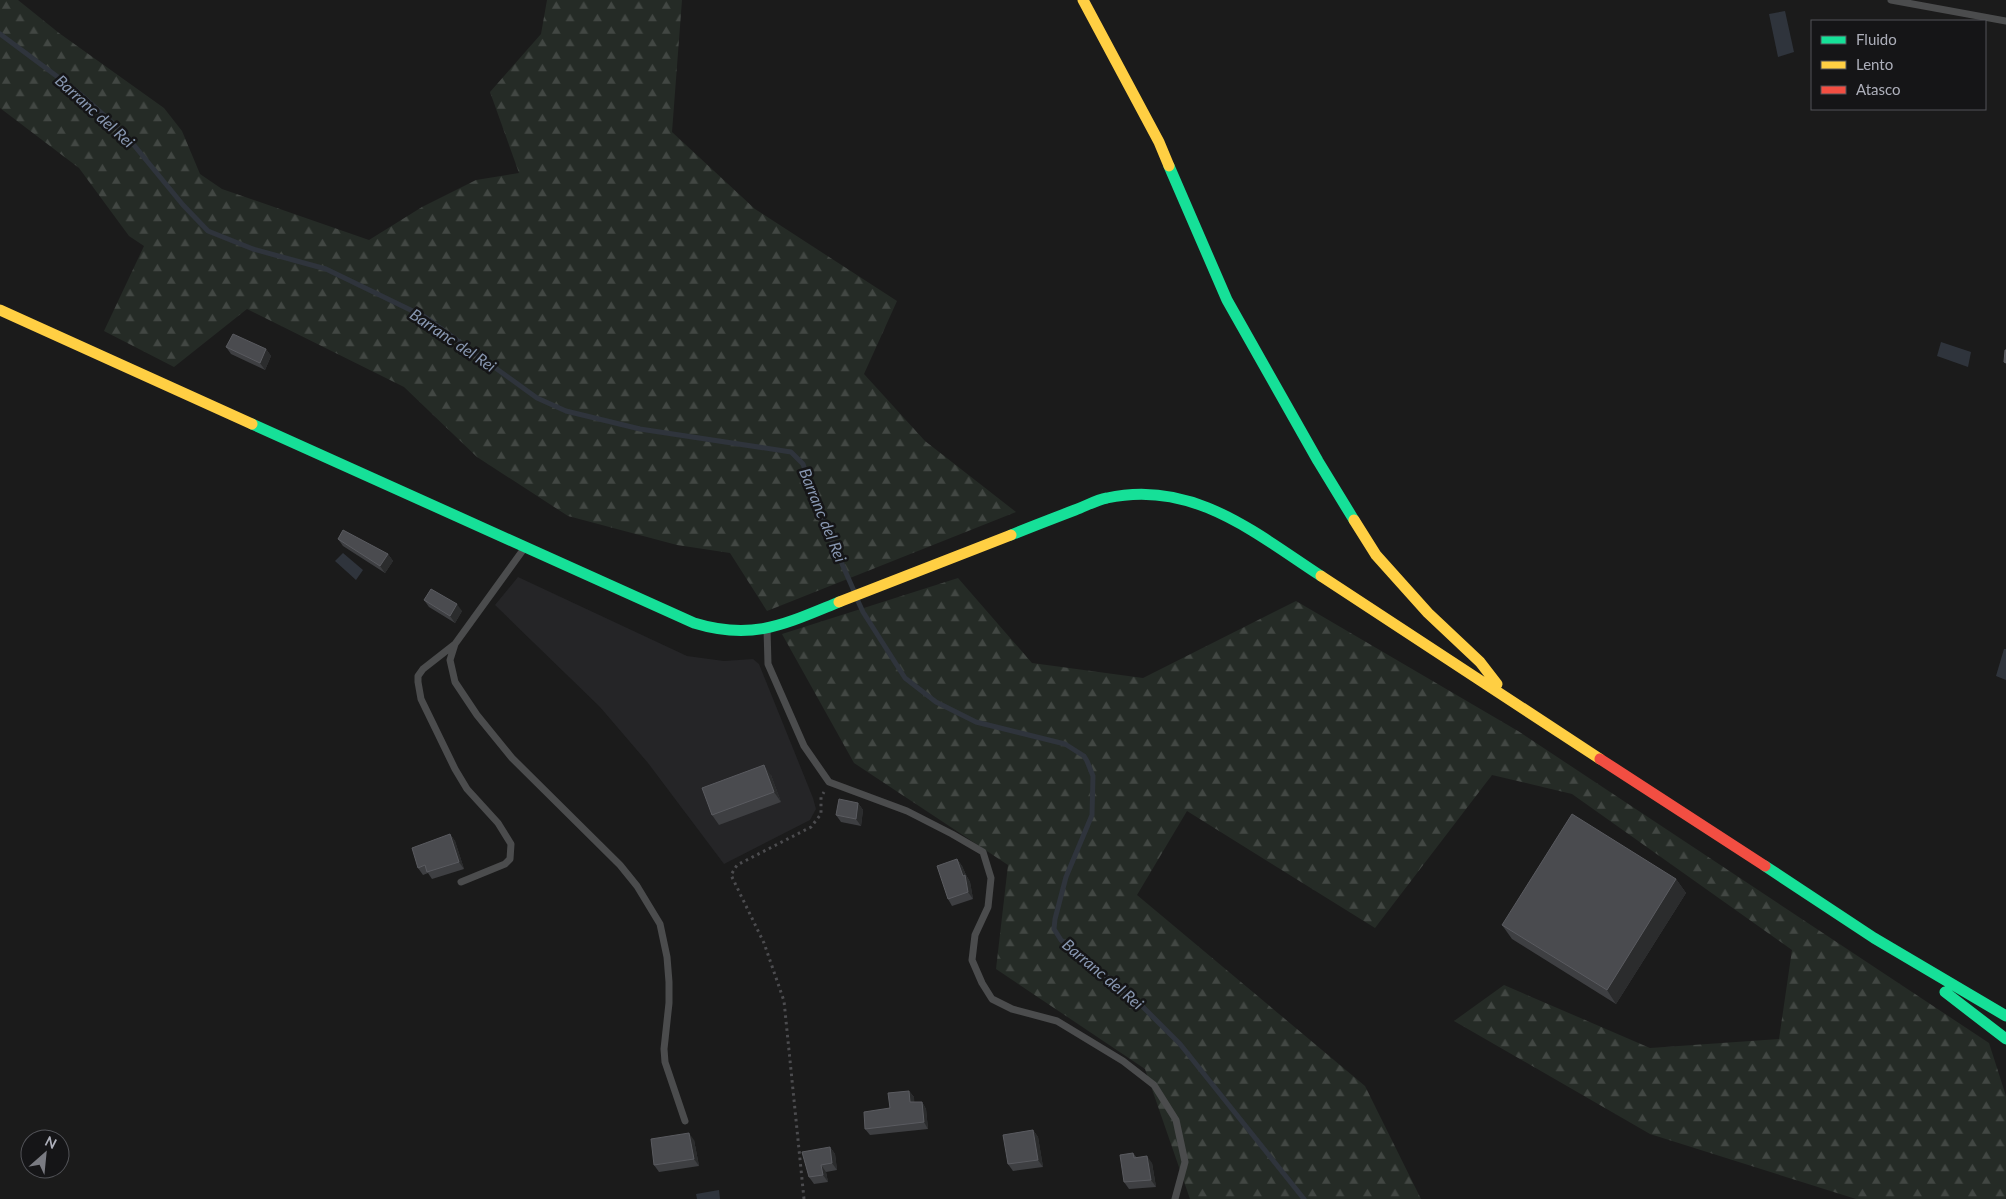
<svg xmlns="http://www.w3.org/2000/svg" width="2006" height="1199" font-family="Lato,sans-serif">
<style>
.built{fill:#252527}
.forest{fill:url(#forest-firs)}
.water{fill:#2f343c}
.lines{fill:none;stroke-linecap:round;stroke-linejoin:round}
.stream{stroke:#2f343c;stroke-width:5}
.path{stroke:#4c4c4f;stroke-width:3;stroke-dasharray:2.5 4;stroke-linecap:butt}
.lane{stroke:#4b4c4d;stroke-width:7}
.fast{stroke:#16e098;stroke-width:11}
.slow{stroke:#ffcf43;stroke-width:11}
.jam{stroke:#f24e42;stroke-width:11}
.wall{fill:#3e3f42}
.shaded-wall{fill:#2b2c2d}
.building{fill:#4a4b4f;stroke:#5a5b60}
.labels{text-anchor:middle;stroke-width:5;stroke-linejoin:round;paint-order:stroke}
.water-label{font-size:16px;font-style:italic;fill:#8897b1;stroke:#151517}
</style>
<defs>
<pattern id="forest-firs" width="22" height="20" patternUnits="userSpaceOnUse" patternTransform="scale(1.25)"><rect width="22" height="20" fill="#252b26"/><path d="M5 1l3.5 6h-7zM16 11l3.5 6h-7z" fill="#424743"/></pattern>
</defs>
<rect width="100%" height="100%" fill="#1b1b1b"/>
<path class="built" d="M518,577L687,656L724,661L753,659L759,664L813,798L816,809L810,820L724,864L648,763L600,707L495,605Z"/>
<path class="forest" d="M0,0H18L59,33L164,108L182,131L200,174L222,189L369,240L422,207L476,180L519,173L490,92L541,34L547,0H682L672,132L755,209L897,301L864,374L925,441L1016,512L767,611L730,553L677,545L568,516L477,457L404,387L247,309L174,367L104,331L144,246L129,236L79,168L0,108Z
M958,578L1032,663L1143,678L1296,601L1518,731L1989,1043L2006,1096V1199H1856L1650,1134L1454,1021L1504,985L1650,1048L1779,1039L1792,950L1572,794L1492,775L1375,928L1187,811L1137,895L1365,1086L1421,1199H1190L1145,1069L996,969L1008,865L854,763L782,634Z"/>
<path class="water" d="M1785,11L1794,52L1778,57L1769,14Z
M1941,342L1971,352L1968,367L1937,356Z
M343,553L363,570L356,580L335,561Z
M2004,649H2006V680L1996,676Z
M719,1190L720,1199H697L696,1194Z"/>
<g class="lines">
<path class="stream" d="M0,34L78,92L124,133L183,205L208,231L253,249L326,269L425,317L537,398L566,411L640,429L791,452L803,464L820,514L854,591
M857,599L863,612L905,678L936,702L976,722L1065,744L1084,756L1087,761L1093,776L1092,815L1066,877L1055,919L1054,929L1061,940L1137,1001L1180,1044L1304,1199"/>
<path class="path" d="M804,1199L784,1001L764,943L731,875L737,865L811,827L821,814V797L824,792"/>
<path class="lane" d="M1891,0L2006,21
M767,629L768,664L804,746L829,782L907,811L952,834L983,852L991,878L988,907L975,935L972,960L982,983L992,999L1012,1009L1057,1021L1123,1061L1154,1085L1176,1120L1185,1162L1175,1199
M455,644L450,660L455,682L477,715L512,758L620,865L637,886L660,924L667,957L669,982V1003L664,1049L665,1062L685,1121
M461,882L505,864L510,859L511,844L498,823L467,789L455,769L421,699L418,682V676L423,669L455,644L523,550"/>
<path class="fast" d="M1169,166L1227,300L1318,461L1354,520
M252,424L694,623C753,641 785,624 839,602
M1011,535C1033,526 1054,518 1075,510C1086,506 1096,500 1107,498C1192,479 1255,533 1321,576
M1765,866L1874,938L2006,1016
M1945,992L2006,1039"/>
<path class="slow" d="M1083,0L1159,142L1169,166
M0,310L252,424
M1354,520L1376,555L1428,613L1480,662L1497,684
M1321,576L1600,759
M839,602L1011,535"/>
<path class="jam" d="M1600,759L1765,866"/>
</g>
<path class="wall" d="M226,347L266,349L271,356L265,370L231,354Z
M338,539L388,554L393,561L385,573L343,546Z
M424,600L462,611L455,623L429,607Z
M771,775L781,802L719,825L712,815Z
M858,803L863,810L861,826L841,822L836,815Z
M450,834L455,841L464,869L432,879L428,873L423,875L418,868Z
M957,859L962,866L966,875L970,882L973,899L952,906L948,899Z
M1676,879L1686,893L1616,1004L1512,939L1502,925Z
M909,1091L914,1097V1102H922L926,1109L928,1129L870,1135L865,1129Z
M1033,1130L1038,1137L1043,1167L1013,1171L1008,1164Z
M694,1140L699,1166L659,1172L654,1165Z
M830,1147L835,1154L837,1170L826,1172L828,1182L814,1184L809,1177Z
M1133,1153L1137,1158L1152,1163L1156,1187L1129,1189L1124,1182Z"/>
<path class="shaded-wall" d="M266,349L271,356L265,370L260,363Z
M388,554L393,561L385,573L380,566Z
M457,604L462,611L455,623L450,616Z
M764,765L771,775L781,802L774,792Z
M858,803L863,810L861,826L856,819Z
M450,834L455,841L464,869L459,862Z
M957,859L962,866L966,875L970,882L973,899L968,892Z
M1676,879L1686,893L1616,1004L1607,990Z
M909,1091L914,1097L915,1109L910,1102Z
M922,1102L926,1109L928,1129L924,1122Z
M1033,1130L1038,1137L1043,1167L1038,1160Z
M689,1133L694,1140L699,1166L694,1159Z
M830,1147L835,1154L837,1170L832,1163Z
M1147,1156L1152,1163L1156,1187L1151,1180Z
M821,1165L826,1172L828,1182L823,1175Z"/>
<path class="building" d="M233,334L266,349L260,363L226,347Z
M2005,350H2006V363L2004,362Z
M343,530L388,554L380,566L338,539Z
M431,589L457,604L450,616L424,600Z
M764,765L774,792L712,815L702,788Z
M839,799L858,803L856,819L836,815Z
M1572,814L1676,879L1607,990L1502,925Z
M450,834L459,862L427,872L425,865L418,868L412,848Z
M957,859L963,876L965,875L968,892L948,899L937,866Z
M909,1091L910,1102H922L924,1122L865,1129L864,1112L890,1108L888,1093Z
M1033,1130L1038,1160L1008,1164L1003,1135Z
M689,1133L694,1159L654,1165L651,1139Z
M830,1147L832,1163L821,1165L823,1175L809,1177L802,1152Z
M1133,1153L1134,1158L1147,1156L1151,1180L1124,1182L1120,1155Z"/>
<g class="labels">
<g class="water-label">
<text transform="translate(95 111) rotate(42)" y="6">Barranc del Rei</text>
<text transform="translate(453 340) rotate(34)" y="6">Barranc del Rei</text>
<text transform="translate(823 515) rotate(68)" y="6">Barranc del Rei</text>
<text transform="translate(1103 974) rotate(40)" y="6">Barranc del Rei</text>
</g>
</g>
<rect x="1811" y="20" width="175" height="90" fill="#151517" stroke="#525358"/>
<rect x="1821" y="36" width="25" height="8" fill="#16e098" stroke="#525358"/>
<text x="1856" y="45" font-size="15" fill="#adafba">Fluido</text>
<rect x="1821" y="61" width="25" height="8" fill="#ffcf43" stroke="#525358"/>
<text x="1856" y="70" font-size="15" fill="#adafba">Lento</text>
<rect x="1821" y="86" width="25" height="8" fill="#f24e42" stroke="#525358"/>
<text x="1856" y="95" font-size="15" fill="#adafba">Atasco</text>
<g transform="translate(45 1154) rotate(27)"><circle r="24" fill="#151517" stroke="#525358"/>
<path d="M0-4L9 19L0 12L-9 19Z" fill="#7a7b82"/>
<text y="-8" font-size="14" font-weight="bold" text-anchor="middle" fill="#adafba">N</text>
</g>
</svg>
